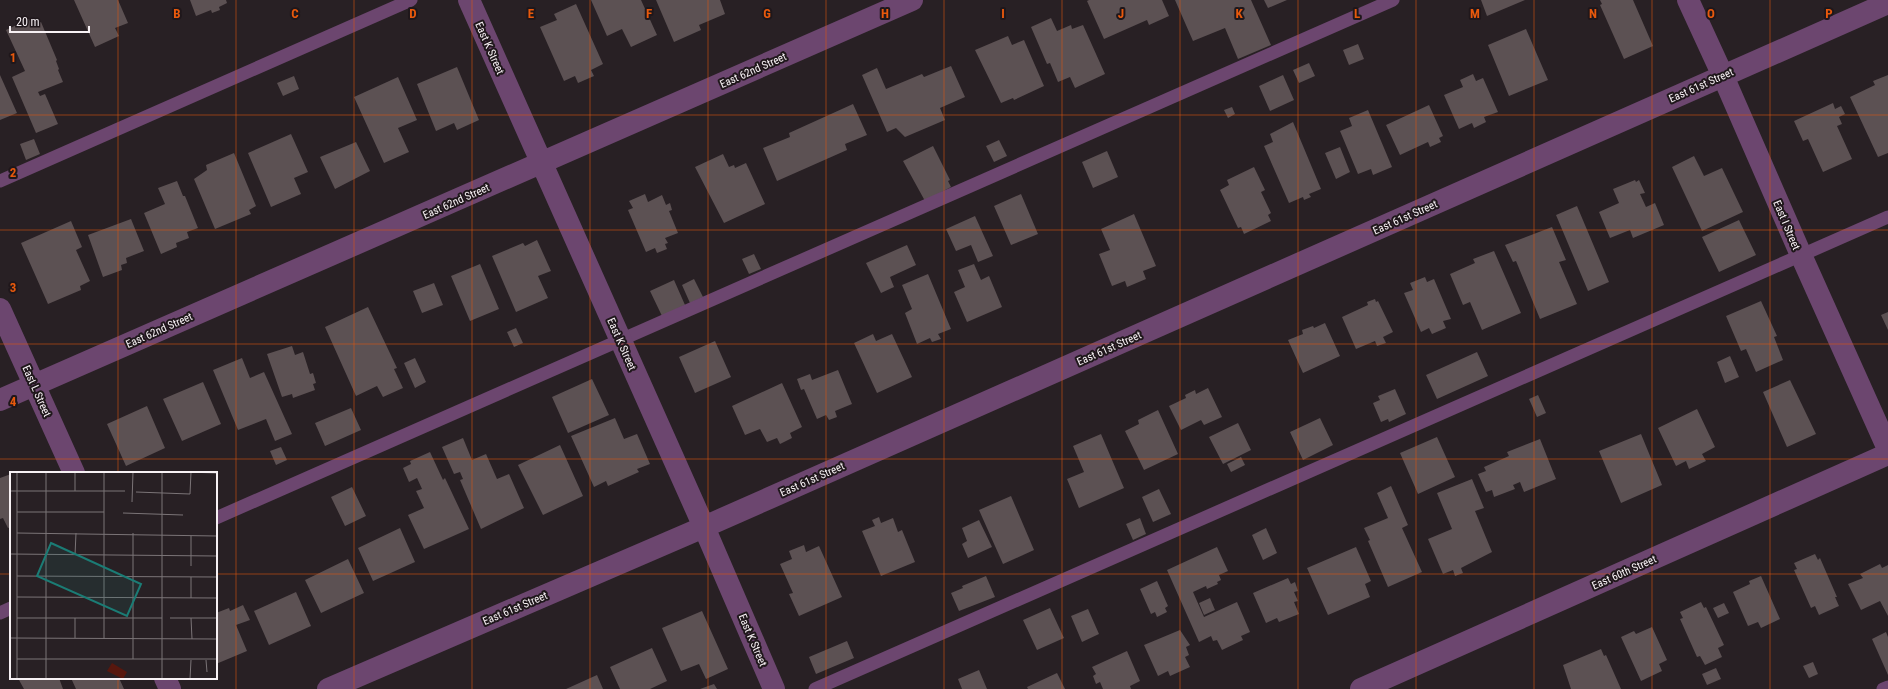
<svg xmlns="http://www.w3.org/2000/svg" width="1888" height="689" font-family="'Roboto Condensed',sans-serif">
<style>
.building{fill:#5c5153}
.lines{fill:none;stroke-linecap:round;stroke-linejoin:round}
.service{stroke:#6c466f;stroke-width:13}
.minor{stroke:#6c466f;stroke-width:22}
.grid{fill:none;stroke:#e8590c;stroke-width:1;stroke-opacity:0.55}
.labels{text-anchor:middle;stroke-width:4;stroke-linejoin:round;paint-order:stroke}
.street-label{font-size:11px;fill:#f7f1f4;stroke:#1f171b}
.inset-road{fill:none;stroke:#7b7477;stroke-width:1}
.view{fill:#1b7c75;fill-opacity:0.15;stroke:#1b7c75;stroke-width:2}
.inset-edge{fill:none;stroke:#f7f1f4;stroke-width:2}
.grid-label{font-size:13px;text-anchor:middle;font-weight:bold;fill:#e8590c;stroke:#1f171b;stroke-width:4;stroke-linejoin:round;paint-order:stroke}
</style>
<rect width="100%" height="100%" fill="#282024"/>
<path class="building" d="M74,0H118L128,23L115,28L119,36L95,47Z
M190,0H226L227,3L219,7L220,10L212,13L211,10L196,16Z
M591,0H641L657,35L631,47L622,29L607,36Z
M656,0H720L725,14L699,25L701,30L674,42Z
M1089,0H1162L1169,16L1149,25L1147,20L1104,39L1087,1Z
M1175,0H1251L1271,45L1238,59L1225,28L1193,41Z
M1264,0H1287L1268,8Z
M1481,0H1525L1487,16Z
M1600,0H1633L1653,46L1624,59L1600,5L1602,4Z
M576,4L603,64L591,70L594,76L578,83L575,76L564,81L540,27L557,20L554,14Z
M1051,18L1057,31L1071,25L1072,29L1083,25L1105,74L1075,88L1070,77L1058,82L1050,63L1047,64L1031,27Z
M29,19L32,26L41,22L57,60L56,61L59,69L58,70L63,82L38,92L40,96L45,94L58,124L36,133L12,77L25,71L6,30Z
M1526,29L1548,80L1509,96L1488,45Z
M1008,36L1012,45L1024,40L1044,86L1014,100L1013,98L1001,103L975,50Z
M1358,44L1364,59L1349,65L1343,50Z
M1309,63L1315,76L1299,83L1293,70Z
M951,66L965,97L940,108L945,120L905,137L896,128L887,132L862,75L877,68L886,89L922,74L924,77Z
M457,67L479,120L457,130L454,123L436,131L417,84Z
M1473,74L1476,81L1483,78L1498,112L1484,117L1486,122L1474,128L1472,123L1459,129L1444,95L1463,87L1460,80Z
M0,75L17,113L0,120Z
M1283,75L1294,100L1270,111L1259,86Z
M1888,75V153L1878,157L1850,97L1875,85L1873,81Z
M294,76L299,89L283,96L277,83Z
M398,77L417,120L398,128L409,152L384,163L354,97Z
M1833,103L1835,109L1841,106L1845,114L1839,117L1842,124L1837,126L1852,159L1823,172L1808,139L1803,141L1794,121Z
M853,104L867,135L845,144L847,150L777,181L763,148L790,137L789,133Z
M1429,105L1443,136L1439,138L1441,142L1430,147L1428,142L1400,155L1386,125Z
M1232,107L1235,114L1228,118L1224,110Z
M1368,110L1392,167L1373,175L1371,169L1358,174L1340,131L1352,126L1349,118Z
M1293,122L1321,189L1309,194L1311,197L1304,200L1303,197L1289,203L1264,146L1273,142L1270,134Z
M291,134L308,172L294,178L301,194L271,207L248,153Z
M34,139L40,154L26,160L20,144Z
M999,140L1007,156L994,162L986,146Z
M356,142L370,171L335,189L320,157Z
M933,146L950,180L948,181L951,187L925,201L903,161Z
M1340,147L1350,172L1336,179L1325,153Z
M1107,151L1118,177L1093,188L1082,162Z
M234,153L256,206L249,210L251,214L215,229L194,179L207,170L206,165Z
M723,154L729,167L734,165L735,168L746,163L765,204L724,223L695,167Z
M1694,156L1704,176L1722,168L1743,212L1702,231L1672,167Z
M1254,167L1265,190L1261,192L1271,213L1268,215L1271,221L1244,234L1241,227L1238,228L1220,190L1229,185L1227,180Z
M1635,180L1636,182L1639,180L1645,193L1640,194L1646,207L1655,203L1664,225L1633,238L1630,230L1610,238L1599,212L1619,203L1613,189Z
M177,181L183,196H185L198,228L187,232L189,238L176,243L177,247L161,254L144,213L165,204L158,188Z
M645,194L648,202L662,195L666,205L670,203L672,210L669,211L678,233L665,238L668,243L665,244L667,249L657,253L655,248L646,252L628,210L633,208L629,201Z
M1021,194L1038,234L1011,245L994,206Z
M1577,206L1609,282L1588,291L1556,215Z
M1134,214L1156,266L1143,271L1146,279L1127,287L1125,281L1112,286L1099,254L1110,250L1101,229Z
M975,216L993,256L978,262L971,245L956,251L946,229Z
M131,219L144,251L126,258L127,263L121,265L122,270L103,277L88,235Z
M1739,220L1756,255L1719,272L1702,237Z
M71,221L82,247L76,250L90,281L80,286L81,290L48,304L21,243Z
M1552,227L1566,260L1559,262L1577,304L1540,319L1516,261L1513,262L1505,245Z
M537,240L551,271L538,276L548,298L516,312L492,256L523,243L525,246Z
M907,245L916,265L890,277L894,287L881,293L866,263Z
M1494,251L1521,313L1482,330L1470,302L1463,305L1450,274L1475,263L1473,259Z
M754,254L761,269L749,274L742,259Z
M480,264L499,309L470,321L451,276Z
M974,264L981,280L989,276L1002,307L967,322L954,292L965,287L958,270Z
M928,274L951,329L938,334L941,339L932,342L930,338L917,344L905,313L912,309L902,285Z
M1425,277L1427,282L1434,279L1451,319L1443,321L1446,328L1432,334L1429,328L1421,332L1404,293L1413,290L1410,283Z
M694,279L703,297L690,303L682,285Z
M674,280L685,305L662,316L650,291Z
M434,283L443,305L422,313L413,291Z
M1375,299L1376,302L1378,301L1393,332L1383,337L1386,343L1377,346L1375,341L1356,349L1342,317L1368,305L1367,302Z
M1761,301L1777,336L1774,337L1783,360L1756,372L1746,349L1741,351L1726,316Z
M368,307L397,368L394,369L403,388L383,397L377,386L356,396L325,327Z
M1888,312V330L1881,315Z
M1325,323L1340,356L1303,373L1288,340L1303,334L1302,330L1313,326L1314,328Z
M516,328L523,343L514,347L507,332Z
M873,334L876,341L892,334L912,377L877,393L854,343Z
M715,341L731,377L695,393L679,357Z
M292,346L295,355L303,352L310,374L313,373L316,383L313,384L315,390L293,398L292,394L282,397L267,354Z
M1477,352L1488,376L1437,399L1426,375Z
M1730,356L1739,377L1725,383L1717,362Z
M242,358L250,378L264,372L292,434L275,441L266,419L238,430L213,370Z
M415,358L426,382L415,388L404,363Z
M838,370L852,404L835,411L837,417L829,420L826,415L817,419L804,389L801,390L797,379L810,374L812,380Z
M592,379L609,415L568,433L552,397Z
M1790,380L1816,434L1787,447L1763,392Z
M203,382L221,424L182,441L163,399Z
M782,383L802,427L790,433L792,438L780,444L777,438L767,442L760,429L745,435L732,406Z
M1208,388L1222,417L1204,425L1201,420L1181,430L1169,406L1186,398L1185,395L1195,390L1196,394Z
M1395,389L1406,414L1389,422L1388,419L1381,422L1373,403L1380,400L1378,396Z
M1538,395L1546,413L1537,417L1529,399Z
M147,406L165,448L126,466L107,424Z
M351,408L361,430L325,446L315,423Z
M1697,409L1715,447L1702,454L1706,461L1689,469L1686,461L1676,466L1658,428Z
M1158,410L1178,454L1144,470L1125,431L1139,424L1138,420Z
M615,418L624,439L637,434L650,464L637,469L639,472L608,486L606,481L594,487L571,436Z
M1320,418L1333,445L1303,460L1290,432Z
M1238,423L1251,450L1223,464L1209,437Z
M1101,434L1124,488L1079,508L1067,479L1084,472L1073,446Z
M1641,434L1662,485L1621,503L1599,451Z
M1437,437L1455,477L1418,494L1400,453Z
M463,438L472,460L486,454L497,479L509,474L524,508L481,529L460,480L463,479L460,472L454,474L442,447Z
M1540,439L1556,479L1524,492L1520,482L1513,485L1515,489L1494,497L1492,490L1486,492L1478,474L1486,471L1484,467L1509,456L1507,452Z
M560,445L583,496L543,515L518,465Z
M281,447L287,460L276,465L270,451Z
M430,452L443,480L445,478L469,529L424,549L408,515L424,508L416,491L422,489L417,478L409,482L403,468L411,464L410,461Z
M1241,457L1245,465L1231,472L1227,464Z
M11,474V527L8,528L3,518L0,519V478Z
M1472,479L1484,508L1475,511L1492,552L1461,568L1463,573L1455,576L1453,570L1443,574L1428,539L1452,529L1437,493Z
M1391,486L1408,525L1402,528L1422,572L1388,587L1368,541L1370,540L1364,528L1388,518L1377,493Z
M352,487L366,516L345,526L331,497Z
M1159,489L1171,514L1153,522L1142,497Z
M1011,496L1034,550L1003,564L979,510Z
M879,517L881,523L893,518L898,532L902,530L915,562L881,576L862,531L875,526L872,520Z
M1140,518L1146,534L1133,540L1126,524Z
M979,520L992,547L968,558L962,544L967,541L962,528Z
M400,528L415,562L373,581L358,548Z
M1266,528L1277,553L1263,560L1252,535Z
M804,545L806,552L819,546L842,597L799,616L789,594L793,593L780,564L792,559L789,551Z
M1217,547L1228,571L1219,575L1221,580L1217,582L1218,584L1207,589L1206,586L1193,592L1204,617L1237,602L1250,632L1241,636L1243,640L1222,650L1217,640L1213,641L1211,636L1199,642L1167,570Z
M1356,547L1371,581L1365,584L1370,597L1328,615L1307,568Z
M1815,554L1818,560L1820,558L1837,597H1835L1839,606L1819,615L1815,606L1811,608L1794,570L1797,569L1794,563Z
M348,559L364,593L321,613L305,580Z
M1880,564L1882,568L1888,565V616L1880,601L1861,610L1848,584L1863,578L1860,574Z
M986,576L995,597L959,611L951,593L963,588L962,586Z
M1761,576L1780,619L1761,628L1758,622L1748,626L1733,592L1750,584L1749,581Z
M1288,578L1291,584L1295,582L1298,591L1294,592L1298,601L1294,602L1299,614L1279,622L1277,618L1266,623L1253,593Z
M1157,581L1168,606L1165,608L1167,612L1157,617L1155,612L1151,614L1140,589Z
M296,592L311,626L269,645L254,611Z
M1210,598L1215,610L1204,615L1199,603Z
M1701,602L1704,608L1706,607L1724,645L1718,648L1722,657L1705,665L1700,656L1697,657L1680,619L1683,618L1680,612Z
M1724,603L1729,613L1718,618L1713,608Z
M243,605L250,620L236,625L247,651L216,664V613L229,608L230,611Z
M1050,608L1064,638L1037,650L1023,620Z
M1088,609L1099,634L1082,642L1071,616Z
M702,611L728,669L706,679L699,664L681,671L662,628Z
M1652,627L1667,660L1659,664L1662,671L1641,681L1621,637L1634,631L1636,634Z
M1180,630L1190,645L1186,647L1189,655L1185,657L1190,667L1170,676L1168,671L1158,676L1144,645Z
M1886,632L1888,637V675L1872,639Z
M847,641L854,658L816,674L809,657Z
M652,648L667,681L650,689H620L610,667Z
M1601,649L1604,656L1606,655L1621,689H1571L1563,665Z
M1127,651L1140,681L1130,686L1131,689H1103L1100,682L1096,684L1093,676L1096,674L1092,667Z
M1813,662L1818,674L1809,678L1803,666Z
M1716,668L1721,679L1707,685L1702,674Z
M979,670L987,689H962L958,679Z
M1057,673L1065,689H1028L1027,687Z
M597,675L603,689H566Z
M24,678H59L63,689H24L19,680Z
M71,678H119L124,689H76Z
M714,684L717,689H700Z"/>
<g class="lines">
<path class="service" d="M0,181L411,0
M216,518L1393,0
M0,613L11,608
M815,689L1888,217
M1883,689L1888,687"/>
<path class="minor" d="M469,0L704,527L774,689
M1688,0L1723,76L1801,255L1888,449
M0,309L74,473
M0,400L912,0
M165,678L170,689
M328,689L704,527L1888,3
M1361,689L1888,454"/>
</g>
<path class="grid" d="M118,0V473M236,0V689M354,0V689M472,0V689M590,0V689M708,0V689M826,0V689M944,0V689M1062,0V689M1180,0V689M1298,0V689M1416,0V689M1534,0V689M1652,0V689M1770,0V689M0,115H1888M0,230H1888M0,344H1888M0,459H1888M0,574H11M216,574H1888M118,678V689"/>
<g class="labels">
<g class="street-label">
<text transform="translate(490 48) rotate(66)" y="4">East K Street</text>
<text transform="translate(753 70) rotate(-24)" y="4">East 62nd Street</text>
<text transform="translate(1701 85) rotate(-24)" y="4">East 61st Street</text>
<text transform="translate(456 201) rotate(-24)" y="4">East 62nd Street</text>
<text transform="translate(1405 217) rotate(-24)" y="4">East 61st Street</text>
<text transform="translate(1787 225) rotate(67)" y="4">East I Street</text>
<text transform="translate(159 330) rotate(-24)" y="4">East 62nd Street</text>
<text transform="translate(622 344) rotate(66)" y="4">East K Street</text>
<text transform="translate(1109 348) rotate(-24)" y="4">East 61st Street</text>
<text transform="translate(37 391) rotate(66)" y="4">East L Street</text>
<text transform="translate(812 479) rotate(-24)" y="4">East 61st Street</text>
<text transform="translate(1624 572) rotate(-24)" y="4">East 60th Street</text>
<text transform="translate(515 608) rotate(-23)" y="4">East 61st Street</text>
<text transform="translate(753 640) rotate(67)" y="4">East K Street</text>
</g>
</g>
<g transform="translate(10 472)">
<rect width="207" height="207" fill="#282024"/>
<path d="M102,191L117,200L113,207L97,199Z" fill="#57170e"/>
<path class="inset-road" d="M65,0V19M94,0V167M176,0L207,1M0,19H115M126,20L180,22L181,0M122,30L123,0M7,40H94M113,41L173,43M7,61L207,64M181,64V94M0,82L207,84M65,83L66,61M7,104L207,105M181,105V126M7,125L207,126M7,146H152M65,146V166M160,146H207M181,146L182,167M0,166L207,167M7,187H207M123,187V61M196,188L197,200M7,207V0M36,207V0M152,207V0M180,207L181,188"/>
<path class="view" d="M41,71L131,112L117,144L27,104Z"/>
<rect width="207" height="207" class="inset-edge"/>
</g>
<g class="grid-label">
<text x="177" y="18">B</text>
<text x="295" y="18">C</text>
<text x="413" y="18">D</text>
<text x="531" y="18">E</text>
<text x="649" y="18">F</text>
<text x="767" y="18">G</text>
<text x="885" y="18">H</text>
<text x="1003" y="18">I</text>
<text x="1121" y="18">J</text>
<text x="1239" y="18">K</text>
<text x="1357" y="18">L</text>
<text x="1475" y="18">M</text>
<text x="1593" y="18">N</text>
<text x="1711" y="18">O</text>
<text x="1829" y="18">P</text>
<text x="13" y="62">1</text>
<text x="13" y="177">2</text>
<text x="13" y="292">3</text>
<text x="13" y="406">4</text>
</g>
<path d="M10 26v6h79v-6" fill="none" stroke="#f7f1f4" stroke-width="2"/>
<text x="16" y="26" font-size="12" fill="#f7f1f4" stroke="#1f171b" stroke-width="3" paint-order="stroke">20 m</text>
</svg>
